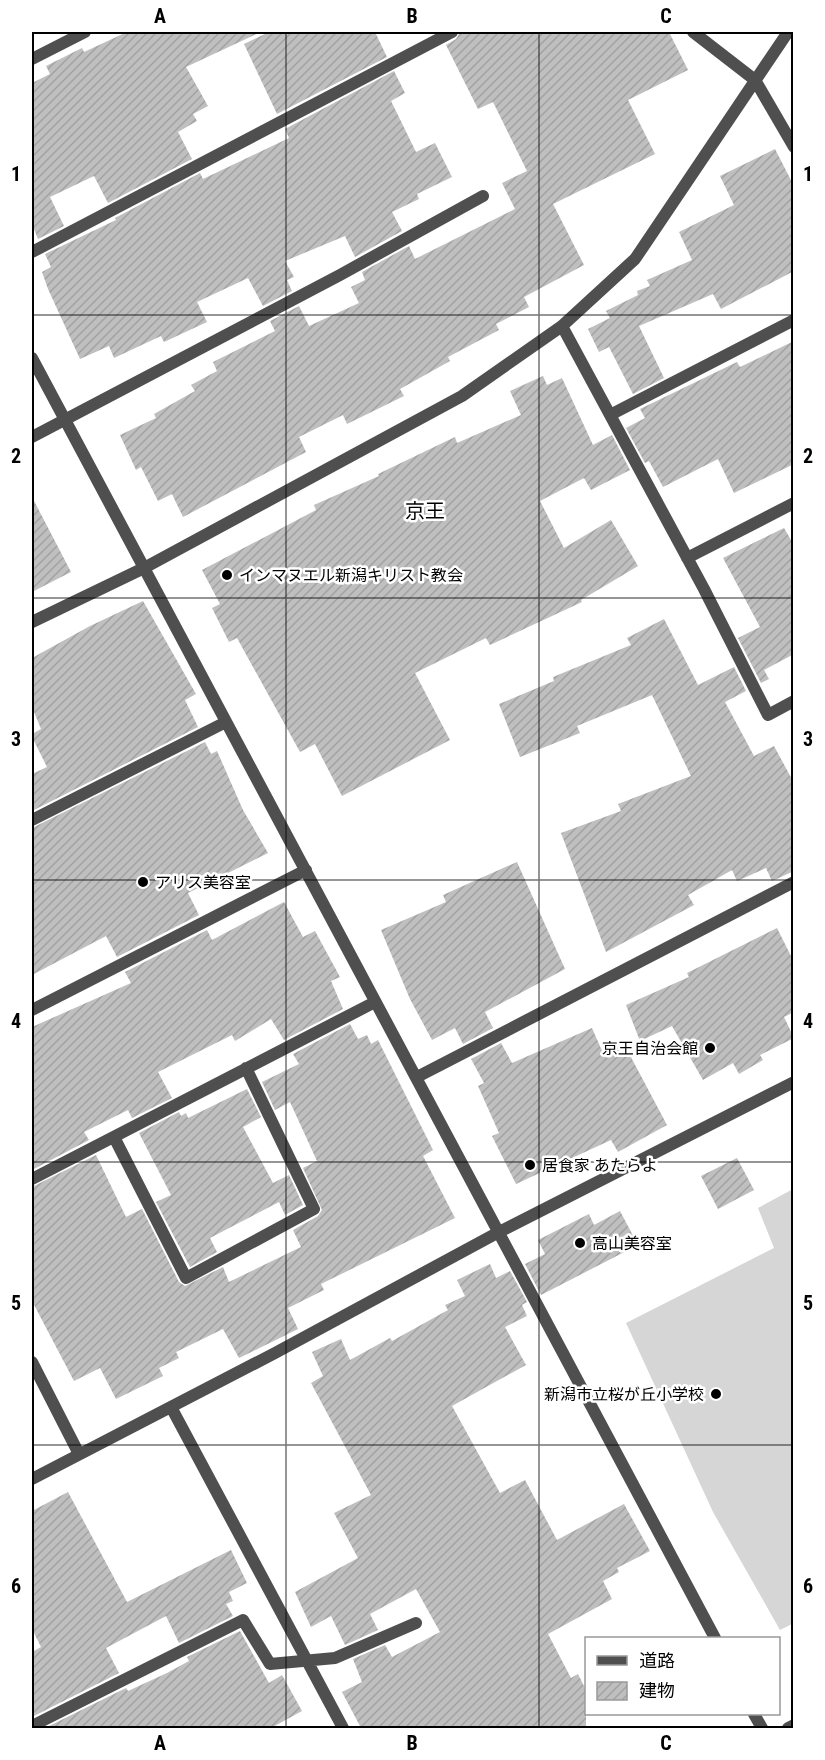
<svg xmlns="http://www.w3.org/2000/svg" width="825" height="1760" font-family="'Roboto Condensed','Noto Sans JP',sans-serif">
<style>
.grass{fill:#d6d6d6}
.building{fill:url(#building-hatch)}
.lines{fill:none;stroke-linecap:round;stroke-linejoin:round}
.street{stroke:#4f4f4f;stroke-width:12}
.grid{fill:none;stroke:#000;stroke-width:1.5;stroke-opacity:0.55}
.poi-dot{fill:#000;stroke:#fff;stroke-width:2}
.labels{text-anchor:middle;stroke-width:5;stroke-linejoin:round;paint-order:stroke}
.poi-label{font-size:16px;fill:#000;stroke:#fff;text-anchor:start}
.quarter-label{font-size:20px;fill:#000;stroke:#fff}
.neatline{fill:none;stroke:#000;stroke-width:2}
.grid-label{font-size:20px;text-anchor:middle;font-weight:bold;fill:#000}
</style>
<defs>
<pattern id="building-hatch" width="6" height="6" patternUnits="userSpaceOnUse" patternTransform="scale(1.5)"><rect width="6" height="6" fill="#bfbfbf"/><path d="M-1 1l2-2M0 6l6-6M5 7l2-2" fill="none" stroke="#a2a2a2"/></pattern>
</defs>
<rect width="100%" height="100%" fill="#fff"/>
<path class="grass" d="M793,1189L794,1623L780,1630L713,1512L626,1323L774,1248L758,1208Z"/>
<path class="building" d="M127,32H261L186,67L208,106L193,114L197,121L178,132L192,159L108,203L94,176L50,197L64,226L38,239L32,224V83L50,74L46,66L82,48L84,52Z
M269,32H375L387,57L277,114L244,44Z
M460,32H669L688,70L628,100L655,154L553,204L584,265L524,297L529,307L496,324L499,330L448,357L450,361L400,389L404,396L347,424L343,415L299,437L306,452L183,517L172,494L158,501L141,467L136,470L120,435L156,418L154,414L195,391L191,385L217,371L213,362L275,331L270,321L299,306L309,326L359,303L351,287L365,280L362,272L409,246L415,259L515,209L502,183L527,171L493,102L478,109L446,45L456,39Z
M394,71L405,93L391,101L416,152L435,143L452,177L417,194L419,199L392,212L402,231L355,257L345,236L285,261L294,277L287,280L292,291L263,306L248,278L197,302L207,322L164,342L161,336L114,358L109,346L80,359L48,289L42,272L51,267L45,254L116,220L115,218L200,173L203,179L289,138L285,129Z
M775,149L794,186V271L721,309L713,294L639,326L664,378L633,394L609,347L599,352L588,329L610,318L606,311L638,295L637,291L650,286L647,280L692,260L679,232L734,205L720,176Z
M794,341V464L734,493L718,459L663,487L649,461L645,463L626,428L645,418L640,409L737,362L740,367Z
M543,376L547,385L562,378L593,445L612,435L630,470L591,490L584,478L540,501L564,548L611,520L638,566L581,600L582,602L490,645L486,638L415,673L450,740L342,796L315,744L300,752L237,638L229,642L212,608L220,604L202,570L316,510L314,505L379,476L378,474L455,437L457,443L521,415L510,391Z
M32,497L71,572L32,592Z
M784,528L794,545V654L764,670L769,679L761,683L738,638L760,627L723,558Z
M143,601L196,694L185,700L198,727L32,811V774L47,767L32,737V734L41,729L32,707V658L90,626Z
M664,619L698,685L734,667L746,691L725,702L754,756L774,746L794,783V871L772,881L766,868L737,881L732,870L688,895L694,905L606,952L561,833L621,811L618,804L691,776L652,695L577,726L580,733L520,757L499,704L554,681L553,677L631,645L627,638Z
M205,742L211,754L217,751L243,810L268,853L188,893L199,915L117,957L106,936L32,975V828Z
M517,862L565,969L485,1012L493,1028L463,1044L455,1028L432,1040L410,999L381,930L446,902L443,895Z
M284,902L303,937L315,931L340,977L331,981L343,1009L284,1040L271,1019L235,1041L232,1035L158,1072L172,1098L132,1118L128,1110L84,1132L89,1140L32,1170V1027L131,983L125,972L207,930L212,940Z
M777,928L794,962V1012L784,1017L794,1038L760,1055L763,1060L739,1074L733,1063L703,1080L672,1026L640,1041L626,1005L689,977L687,973Z
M350,1024L358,1039L367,1035L371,1044L378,1040L433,1150L423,1156L455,1218L321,1284L324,1290L288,1308L298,1329L239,1358L223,1329L176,1352L179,1358L159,1368L163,1376L116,1399L100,1368L74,1381L32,1301V1187L96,1155L126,1217L142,1209L179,1282L185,1286L223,1267L229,1282L301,1247L293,1230L318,1216L322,1210L303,1168L317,1161L290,1102L275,1110L262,1082L299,1064L293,1054Z
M592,1028L603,1053L624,1044L667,1125L618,1152L611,1140L516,1184L492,1136L499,1133L478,1086L484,1083L471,1059L501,1043L512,1063Z
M247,1089L261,1117L243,1127L273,1183L289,1175L303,1205L285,1215L279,1202L210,1238L217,1252L190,1267L156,1202L171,1195L139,1133L179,1112L181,1116L186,1113L188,1118Z
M737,1158L754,1190L718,1209L701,1176Z
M620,1211L638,1245L541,1295L525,1264L545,1254L538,1240L589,1214L594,1225Z
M490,1264L496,1278L510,1271L527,1302L522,1305L527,1316L505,1327L526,1365L452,1406L500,1493L525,1480L557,1540L624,1504L650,1551L617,1568L619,1572L603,1581L612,1599L548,1634L571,1678L578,1674L586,1690V1728H361L342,1692L362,1682L353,1659L385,1645L392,1657L440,1632L416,1589L370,1614L378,1630L345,1645L331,1616L311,1627L295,1592L358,1558L334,1513L371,1495L311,1383L323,1376L312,1352L341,1339L350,1360L390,1338L392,1341L448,1310L445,1305L465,1296L457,1280Z
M68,1492L127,1602L231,1550L247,1583L229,1592L233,1601L226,1604L233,1616L179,1643L166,1616L106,1648L119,1673L32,1717V1652L41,1647L32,1629V1511Z
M240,1631L269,1683L282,1675L302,1711L271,1728H45L126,1688L128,1691L167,1673L189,1661L187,1657Z"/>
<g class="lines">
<path class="street" d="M693,32L755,80L794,147
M32,59L85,32
M32,252L452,32
M562,326L704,589L768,715L794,701
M32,358L715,1638
M610,415L794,320
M32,437L340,275L483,196
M687,558L794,503
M32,622L144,568L462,396L562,326L635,259L788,32
M32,820L226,722
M32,1010L306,870
M417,1077L794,882
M114,1137L186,1278L314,1209L246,1068
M32,1179L375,1002
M32,1362L79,1454
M171,1407L343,1728
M32,1479L275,1353L499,1232L794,1082
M754,1714L762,1728
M32,1726L243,1620L270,1664L335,1658L416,1623
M788,1728L794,1725"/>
</g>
<path class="grid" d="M286,32V1728M539,32V1728M32,315H794M32,598H794M32,880H794M32,1162H794M32,1445H794"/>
<g class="poi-dot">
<circle cx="227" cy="575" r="6"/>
<circle cx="143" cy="882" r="6"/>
<circle cx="710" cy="1048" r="6"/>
<circle cx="530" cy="1165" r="6"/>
<circle cx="580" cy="1243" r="6"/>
<circle cx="716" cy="1394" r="6"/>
</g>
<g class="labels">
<g class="poi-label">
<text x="239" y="581">インマヌエル新潟キリスト教会</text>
<text x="155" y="888">アリス美容室</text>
<text x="698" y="1054" text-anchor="end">京王自治会館</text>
<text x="542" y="1171">居食家 あたらよ</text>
<text x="592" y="1249">高山美容室</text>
<text x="704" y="1400" text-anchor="end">新潟市立桜が丘小学校</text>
</g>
<g class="quarter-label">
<text x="425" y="518">京王</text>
</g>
</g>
<rect width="825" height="1760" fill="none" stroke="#ffffff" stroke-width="66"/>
<rect x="585" y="1637" width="195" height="78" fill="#ffffff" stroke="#999999" stroke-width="1.5"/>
<rect x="597" y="1656" width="30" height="9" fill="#4f4f4f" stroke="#999999" stroke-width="1.5"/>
<text x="639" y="1667" font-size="18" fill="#000000">道路</text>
<rect x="597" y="1682" width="30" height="18" fill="url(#building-hatch)" stroke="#999999" stroke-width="1.5"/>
<text x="639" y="1697" font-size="18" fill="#000000">建物</text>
<rect x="33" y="33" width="759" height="1694" class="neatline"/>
<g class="grid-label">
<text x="160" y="23">A</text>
<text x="412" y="23">B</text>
<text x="666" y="23">C</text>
<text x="16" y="181">1</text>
<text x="808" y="181">1</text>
<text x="16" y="463">2</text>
<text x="808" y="463">2</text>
<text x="16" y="746">3</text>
<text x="808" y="746">3</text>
<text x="16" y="1028">4</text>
<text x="808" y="1028">4</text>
<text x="16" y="1310">5</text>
<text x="808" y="1310">5</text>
<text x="16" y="1593">6</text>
<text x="808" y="1593">6</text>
<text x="160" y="1750">A</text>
<text x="412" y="1750">B</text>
<text x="666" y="1750">C</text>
</g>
</svg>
